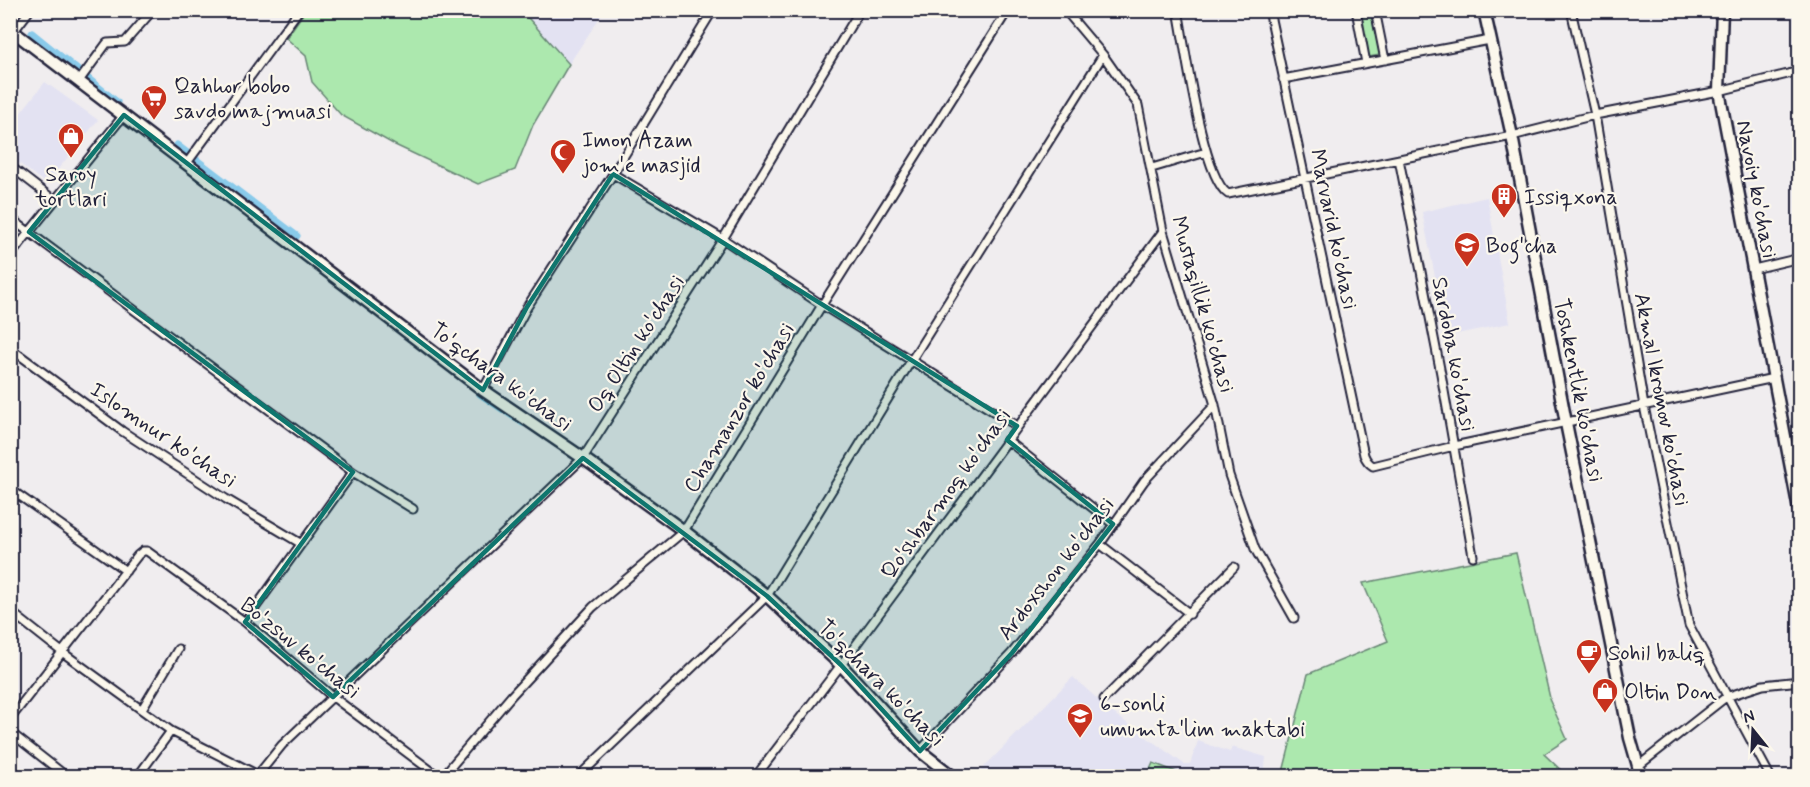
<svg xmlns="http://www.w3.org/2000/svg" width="1810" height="787" font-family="Mynerve,sans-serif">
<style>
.built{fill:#e3e2f2}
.green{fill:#ace8ae;stroke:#678574;stroke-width:1.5}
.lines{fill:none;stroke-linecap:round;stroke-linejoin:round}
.canal{stroke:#89caea;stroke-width:7}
.street-casing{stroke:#22223b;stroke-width:11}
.secondary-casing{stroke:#22223b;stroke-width:15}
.street{stroke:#fbf7ec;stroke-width:7}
.secondary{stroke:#fbf7ec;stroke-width:10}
.marked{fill:#0f766e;fill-opacity:0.2;stroke:#0f766e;stroke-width:4.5;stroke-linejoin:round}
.labels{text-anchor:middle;stroke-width:4.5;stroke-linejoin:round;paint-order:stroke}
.poi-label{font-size:22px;fill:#22223b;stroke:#fbf7ec;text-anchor:start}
.street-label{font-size:22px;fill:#22223b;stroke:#fbf7ec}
</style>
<rect width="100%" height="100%" fill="#f0edef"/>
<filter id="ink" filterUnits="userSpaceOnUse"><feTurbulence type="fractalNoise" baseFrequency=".0167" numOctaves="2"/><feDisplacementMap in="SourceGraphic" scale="12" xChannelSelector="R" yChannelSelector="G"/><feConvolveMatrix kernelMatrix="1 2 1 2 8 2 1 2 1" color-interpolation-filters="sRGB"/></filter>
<g filter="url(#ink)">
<path class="built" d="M522,11H604L569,64Z
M45,82L98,120L46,184L10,156L11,125Z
M1487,197L1510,323L1447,336L1422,212Z
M1073,677L1113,713L1184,764H1190L1198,741L1230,752L1232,747L1266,757L1264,776H975Z"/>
<path class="green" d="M305,11H522L569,64L533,125L515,170L478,184L395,145L341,115L312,82L306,56L286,38Z
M1360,11H1371L1380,55L1369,57Z
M1516,553L1550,698L1549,699L1567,739L1544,754L1567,776H1282L1308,674L1388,641L1363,583Z
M1153,763L1179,773L1178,776H1147Z"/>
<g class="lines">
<path class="canal" d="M10,15L11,16
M32,33L117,102
M177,145L297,236
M480,394L523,423"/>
<g class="street-casing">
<path id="street" d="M1065,10L1103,55L1138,105L1163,231L1215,405L1229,475L1255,549L1294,618
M1178,10C1185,45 1202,177 1228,194L1512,136L1595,115L1719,91L1800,71
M1269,10L1364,455C1366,460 1368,463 1373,466L1454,446L1774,378
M1356,10L1366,63
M1375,10L1385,60
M1571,10L1595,115L1644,406L1689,625L1770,776
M14,31L30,10
M1283,79L1490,40
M79,81L107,43L125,42L153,10
M1399,159L1441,374L1473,556
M187,163L299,10
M10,166L54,200
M1152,168L1206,152
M613,174L723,239L822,305L1017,426
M10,218L353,472L413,509
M10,256L124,115
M1754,269L1800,258
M10,348L122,431L226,499L300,543
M483,390L527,307L613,174L713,10
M1007,440L1113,524
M10,489L126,571
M1100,544L1190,614
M10,611L62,652L171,731L138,776
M245,622L353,472
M1104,699L1234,567
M142,709L178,649
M10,719L138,555L143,551H147L245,622L333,697L438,776
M171,731L258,775
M10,732L66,776
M920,751L1012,653L1100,544L1144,481L1215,405
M1637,767L1726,697L1763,685L1800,681
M257,776L282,745L583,458L723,239L860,10
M443,776L512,695L593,607L684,531L822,305L1008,10
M579,776L767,596L911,361L1103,55
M756,776L841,665L1163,231"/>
</g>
<g class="secondary-casing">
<path id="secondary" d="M1484,10L1512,136L1566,423L1630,738L1641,776
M1722,10L1719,91L1800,515
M10,29L483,390L583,458L684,531L767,596L841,665L920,751L952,776"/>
</g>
<use href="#street" class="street"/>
<use href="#secondary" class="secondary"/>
</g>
</g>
<path class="marked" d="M124,115L483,390L527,307L613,174L1017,426L1007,440L1113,524L1012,653L920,751L841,665L767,596L583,458L333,697L245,622L353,472L29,232Z"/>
<defs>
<g id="supermarket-pin" transform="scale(1.35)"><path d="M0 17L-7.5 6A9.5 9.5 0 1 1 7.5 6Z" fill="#c8321e" stroke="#fbf7ec"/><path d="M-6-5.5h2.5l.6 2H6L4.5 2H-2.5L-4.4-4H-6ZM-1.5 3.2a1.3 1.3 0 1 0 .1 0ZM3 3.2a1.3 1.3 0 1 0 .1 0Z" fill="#fff"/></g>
<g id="shop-pin" transform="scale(1.35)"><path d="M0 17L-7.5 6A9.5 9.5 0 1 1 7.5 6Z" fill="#c8321e" stroke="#fbf7ec"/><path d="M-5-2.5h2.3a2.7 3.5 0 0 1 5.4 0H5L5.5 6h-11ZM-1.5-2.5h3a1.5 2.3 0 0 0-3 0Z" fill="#fff"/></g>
<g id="mosque-pin" transform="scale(1.35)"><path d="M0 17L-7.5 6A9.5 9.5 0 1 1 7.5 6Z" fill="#c8321e" stroke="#fbf7ec"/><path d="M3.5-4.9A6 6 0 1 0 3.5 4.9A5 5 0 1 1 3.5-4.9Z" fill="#fff"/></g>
<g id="building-pin" transform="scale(1.35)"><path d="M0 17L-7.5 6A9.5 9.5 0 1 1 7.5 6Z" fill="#c8321e" stroke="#fbf7ec"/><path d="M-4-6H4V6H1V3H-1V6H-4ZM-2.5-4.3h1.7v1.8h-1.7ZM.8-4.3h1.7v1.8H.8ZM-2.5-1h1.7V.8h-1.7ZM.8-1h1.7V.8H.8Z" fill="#fff"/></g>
<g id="school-pin" transform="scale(1.35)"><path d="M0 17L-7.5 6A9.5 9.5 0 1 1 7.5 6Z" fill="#c8321e" stroke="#fbf7ec"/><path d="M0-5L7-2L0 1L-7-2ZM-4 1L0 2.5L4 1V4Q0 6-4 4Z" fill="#fff"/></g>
<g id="cafe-pin" transform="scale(1.35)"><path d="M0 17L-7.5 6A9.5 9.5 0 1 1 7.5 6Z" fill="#c8321e" stroke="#fbf7ec"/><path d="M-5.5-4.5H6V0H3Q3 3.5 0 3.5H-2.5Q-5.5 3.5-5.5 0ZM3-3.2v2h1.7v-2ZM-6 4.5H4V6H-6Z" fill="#fff"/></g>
</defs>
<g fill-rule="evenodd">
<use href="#supermarket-pin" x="154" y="98"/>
<use href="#shop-pin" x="71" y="136"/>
<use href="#mosque-pin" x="563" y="152"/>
<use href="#building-pin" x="1504" y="196"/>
<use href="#school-pin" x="1467" y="245"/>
<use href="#cafe-pin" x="1589" y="652"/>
<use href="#shop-pin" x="1605" y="691"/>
<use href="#school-pin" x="1080" y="716"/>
</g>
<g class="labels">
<g class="poi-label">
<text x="174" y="93">Qahhor bobo<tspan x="174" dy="25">savdo majmuasi</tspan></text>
<text x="582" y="147">Imon Azam<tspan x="582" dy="25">jom'e masjid</tspan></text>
<text x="71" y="181" text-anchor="middle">Saroy<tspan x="71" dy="25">tortlari</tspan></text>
<text x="1524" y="204">Issiqxona</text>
<text x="1486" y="253">Bog'cha</text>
<text x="1608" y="660">Sohil baliq</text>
<text x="1624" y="699">Oltin Don</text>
<text x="1100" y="711">6-sonli<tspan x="1100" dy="25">umumta'lim maktabi</tspan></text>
</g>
<g class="street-label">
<text transform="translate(1758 189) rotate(79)" y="8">Navoiy ko'chasi</text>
<text transform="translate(1335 229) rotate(78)" y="8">Marvarid ko'chasi</text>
<text transform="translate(1204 304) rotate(74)" y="8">Mustaqillik ko'chasi</text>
<text transform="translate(635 343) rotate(-57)" y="8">Oq Oltin ko'chasi</text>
<text transform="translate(1455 354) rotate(79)" y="8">Sardoba ko'chasi</text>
<text transform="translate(502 376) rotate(36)" y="8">To'qchara ko'chasi</text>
<text transform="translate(1580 390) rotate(79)" y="8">Toshkentlik ko'chasi</text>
<text transform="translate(1663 399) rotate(79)" y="8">Akmal Ikromov ko'chasi</text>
<text transform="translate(738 407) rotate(-59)" y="8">Chamanzor ko'chasi</text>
<text transform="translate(164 434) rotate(34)" y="8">Islomnur ko'chasi</text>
<text transform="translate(945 493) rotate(-54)" y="8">Qo'shbarmoq ko'chasi</text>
<text transform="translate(1055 568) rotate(-52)" y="8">Ardoxshon ko'chasi</text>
<text transform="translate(301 647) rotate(39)" y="8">Bo'zsuv ko'chasi</text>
<text transform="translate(882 682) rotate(45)" y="8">To'qchara ko'chasi</text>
</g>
</g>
<rect width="1810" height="787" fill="none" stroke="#fbf7ec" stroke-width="36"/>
<rect x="18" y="18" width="1774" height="751" fill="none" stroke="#22223b" stroke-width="2" filter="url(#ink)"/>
<g transform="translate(1753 730) rotate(342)" stroke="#fbf7ec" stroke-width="4.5" paint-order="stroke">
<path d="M0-4.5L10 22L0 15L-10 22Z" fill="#22223b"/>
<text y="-9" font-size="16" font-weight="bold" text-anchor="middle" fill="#22223b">N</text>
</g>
</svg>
